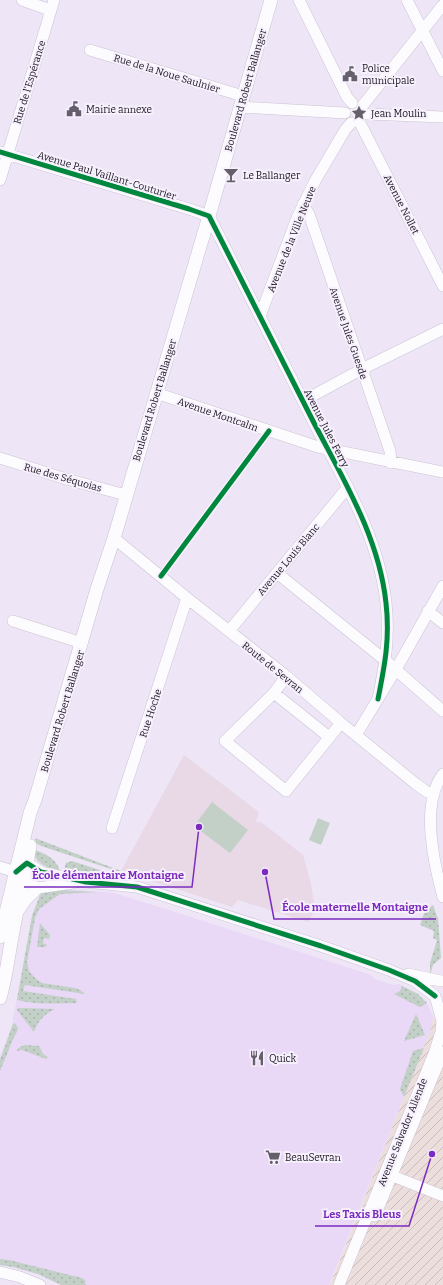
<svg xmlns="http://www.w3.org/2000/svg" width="443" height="1285" font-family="Bitter,serif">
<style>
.built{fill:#e9d9f7}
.industrial{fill:url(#industrial-furrows)}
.education{fill:#e9d8e6}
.grass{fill:url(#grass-dots)}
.park{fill:#c3d0c7}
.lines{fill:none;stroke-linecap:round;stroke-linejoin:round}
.minor-casing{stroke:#cbc3d1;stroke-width:12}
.major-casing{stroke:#cbc3d1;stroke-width:14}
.minor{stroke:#fcfbfe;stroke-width:11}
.major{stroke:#fcfbfe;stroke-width:13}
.cycleway-casing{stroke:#f7f0fd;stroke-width:8}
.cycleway{stroke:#00873e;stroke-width:5}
.labels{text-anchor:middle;stroke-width:4;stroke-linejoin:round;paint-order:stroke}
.poi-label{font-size:10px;fill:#1b1520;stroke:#f7f0fd;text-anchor:start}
.street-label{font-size:10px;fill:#1b1520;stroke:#f7f0fd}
.leader{fill:none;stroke:#7b2cbf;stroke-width:1.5}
.callout-dot{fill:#7b2cbf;stroke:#f7f0fd;stroke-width:1.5}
.callout-label{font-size:11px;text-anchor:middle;font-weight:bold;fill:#7b2cbf;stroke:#f7f0fd;stroke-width:4;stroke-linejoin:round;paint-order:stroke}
</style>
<defs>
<pattern id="industrial-furrows" width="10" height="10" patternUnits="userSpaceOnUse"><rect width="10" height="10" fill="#ecdedd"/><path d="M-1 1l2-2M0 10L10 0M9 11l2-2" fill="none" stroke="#cabebd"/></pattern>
<pattern id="grass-dots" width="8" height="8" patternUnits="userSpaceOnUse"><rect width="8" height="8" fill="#c3d0c7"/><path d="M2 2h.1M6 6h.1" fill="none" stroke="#a7b2ab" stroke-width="1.8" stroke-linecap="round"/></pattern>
</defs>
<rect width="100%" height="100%" fill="#eee5f7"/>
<path class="built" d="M54,890H80L114,893L169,910L371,975L375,979L393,985L399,984L418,994L427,1003L433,1017L432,1026L329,1285H61L38,1274L13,1267L0,1265V1057L12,1025L32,916L40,895Z"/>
<path class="industrial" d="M443,1015V1285H330L432,1026L433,1017Z"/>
<path class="education" d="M184,755L259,812L256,822H260L265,825L303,855L311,884L315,910L308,922L238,900L232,907L121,871Z"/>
<path class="grass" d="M35,839V838L121,871L120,872L41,846L36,843Z
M34,850C45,853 58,860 60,872C50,868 33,864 34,850Z
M72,861L118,876L117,878L91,873H63L66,863Z
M54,890L98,892L60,894L39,909L35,918L27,962L29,971L35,978L42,983L75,988L80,990L85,994L25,985L23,991L76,999L77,1003C57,1003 36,1005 17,1000L32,916L40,895L45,891Z
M433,905L438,919L441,958L433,965L430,975V963L437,940L433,938L434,931L420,925L425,911Z
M40,923L50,935L49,939L44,938L43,943L47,945L45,947H37Z
M402,986L418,994L427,1003L420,1007L394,994L400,991Z
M18,1008L55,1009C44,1014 38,1021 34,1032L17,1010Z
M416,1014L425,1035L404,1041Z
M15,1023L18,1028L17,1032L14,1037L0,1071V1060L13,1024Z
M25,1045L39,1046L43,1054L48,1057L46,1059L22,1050L16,1051L20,1047Z
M424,1048L404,1097L400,1089L413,1051Z
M0,1259L9,1260L82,1278L85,1280L86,1285H61L38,1274L13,1267L0,1265Z"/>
<path class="park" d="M212,802L248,830L230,853L194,826Z
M318,818L330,823L321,845L309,840Z"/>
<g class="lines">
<g class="minor-casing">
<path id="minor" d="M22,0L50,10
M299,0L347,97L352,103
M407,0L443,71
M90,50L243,96
M363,105L443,5
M240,107L345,113
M367,114L443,117
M360,123L443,286
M0,152L189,209L209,216C244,285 279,353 313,421C343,479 379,537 386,603C390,638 385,664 378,699
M0,180L54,0
M303,204L309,214L390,451L391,463
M260,316L297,218L315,181L345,130L351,123
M156,393L318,447L443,472
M303,401L362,369L443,329
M0,458L66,479L126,495
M114,538L187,598L285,675L341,723L416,784L427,792L434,794
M277,573L386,661L443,711
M428,611L443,623
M13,621L82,643
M229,631L348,487
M274,693L282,682L285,675
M356,735L395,671L443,586
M329,737L274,693L225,741L286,791L341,723
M443,774C420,804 434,864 443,897
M112,828L187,598
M0,867L16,872
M21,867L27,863L41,872L64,877L86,882L137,887L321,946L389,970L415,981L435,996
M19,875L24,881L38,888L73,883
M17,913L26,900L38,888
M408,974L441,981
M385,1173L443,1196
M375,1216L443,1052
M0,1272L20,1277L40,1285
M339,1285L435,1051L441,1032L442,1021L436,999"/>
</g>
<g class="major-casing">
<path id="major" d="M0,937L30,813L35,800L97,589L114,538L209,216L271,0
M0,998C6,978 8,958 12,937C17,907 25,877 30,846"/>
</g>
<use href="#minor" class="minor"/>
<use href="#major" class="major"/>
<g class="cycleway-casing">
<path id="cycleway" d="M0,152L189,209L209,216C244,285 279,353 313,421C343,479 379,537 386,603C390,638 385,664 378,699
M161,576L269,431
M16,872L27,863L41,872L64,877L86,882L137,887L321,946L389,970L415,981L435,996"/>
</g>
<use href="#cycleway" class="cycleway"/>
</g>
<defs>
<g id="civic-bare" transform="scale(1.2)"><path d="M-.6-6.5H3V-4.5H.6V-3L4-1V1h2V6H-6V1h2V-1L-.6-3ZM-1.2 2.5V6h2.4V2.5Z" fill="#655e6b" stroke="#f7f0fd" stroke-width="2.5" paint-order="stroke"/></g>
<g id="sight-bare" transform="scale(1.2)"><path d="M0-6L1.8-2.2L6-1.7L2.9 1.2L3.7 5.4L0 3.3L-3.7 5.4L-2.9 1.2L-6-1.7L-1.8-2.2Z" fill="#655e6b" stroke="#f7f0fd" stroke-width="2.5" paint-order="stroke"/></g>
<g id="bar-bare" transform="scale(1.2)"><path d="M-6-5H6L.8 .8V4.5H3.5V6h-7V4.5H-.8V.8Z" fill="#655e6b" stroke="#f7f0fd" stroke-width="2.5" paint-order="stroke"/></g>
<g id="restaurant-bare" transform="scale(1.2)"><path d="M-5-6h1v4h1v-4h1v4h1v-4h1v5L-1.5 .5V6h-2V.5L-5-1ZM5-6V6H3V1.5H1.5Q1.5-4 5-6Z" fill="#655e6b" stroke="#f7f0fd" stroke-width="2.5" paint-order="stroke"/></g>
<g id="supermarket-bare" transform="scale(1.2)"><path d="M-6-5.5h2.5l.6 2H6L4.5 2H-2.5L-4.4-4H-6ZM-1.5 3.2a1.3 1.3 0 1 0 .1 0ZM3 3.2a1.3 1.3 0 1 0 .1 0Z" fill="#655e6b" stroke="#f7f0fd" stroke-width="2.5" paint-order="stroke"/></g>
</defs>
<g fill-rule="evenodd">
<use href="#civic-bare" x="350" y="74"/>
<use href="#civic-bare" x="74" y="109"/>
<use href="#sight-bare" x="359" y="113"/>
<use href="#bar-bare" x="231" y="175"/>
<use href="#restaurant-bare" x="257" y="1058"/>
<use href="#supermarket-bare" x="273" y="1157"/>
</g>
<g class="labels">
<g class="poi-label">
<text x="362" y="72">Police<tspan x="362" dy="12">municipale</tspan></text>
<text x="86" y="113">Mairie annexe</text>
<text x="371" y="117">Jean Moulin</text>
<text x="243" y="179">Le Ballanger</text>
<text x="269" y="1062">Quick</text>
<text x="285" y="1161">BeauSevran</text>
</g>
<g class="street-label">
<text transform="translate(167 73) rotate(17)" y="4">Rue de la Noue Saulnier</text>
<text transform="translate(29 82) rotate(-73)" y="4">Rue de l'Espérance</text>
<text transform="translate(245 90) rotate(-74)" y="4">Boulevard Robert Ballanger</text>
<text transform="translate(107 175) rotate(17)" y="4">Avenue Paul Vaillant-Couturier</text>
<text transform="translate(402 204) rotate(63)" y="4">Avenue Nollet</text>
<text transform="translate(291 239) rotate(-68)" y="4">Avenue de la Ville Neuve</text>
<text transform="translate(349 333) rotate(71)" y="4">Avenue Jules Guesde</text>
<text transform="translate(154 400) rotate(-73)" y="4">Boulevard Robert Ballanger</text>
<text transform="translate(218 414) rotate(19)" y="4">Avenue Montcalm</text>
<text transform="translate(327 428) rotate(63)" y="4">Avenue Jules Ferry</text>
<text transform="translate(63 477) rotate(16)" y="4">Rue des Séquoias</text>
<text transform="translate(288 559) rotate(-50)" y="4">Avenue Louis Blanc</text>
<text transform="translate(273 667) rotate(39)" y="4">Route de Sevran</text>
<text transform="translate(62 711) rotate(-73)" y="4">Boulevard Robert Ballanger</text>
<text transform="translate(150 713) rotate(-72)" y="4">Rue Hoche</text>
<text transform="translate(402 1132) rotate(-68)" y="4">Avenue Salvador Allende</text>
</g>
</g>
<path class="leader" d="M199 827L192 887H24M265 872L274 919H436M432 1154L409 1226H315"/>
<g class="callout-dot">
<circle cx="199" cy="827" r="4"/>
<circle cx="265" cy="872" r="4"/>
<circle cx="432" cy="1154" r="4"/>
</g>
<g class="callout-label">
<text x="108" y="879">École élémentaire Montaigne</text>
<text x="355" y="911">École maternelle Montaigne</text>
<text x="362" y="1218">Les Taxis Bleus</text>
</g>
</svg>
